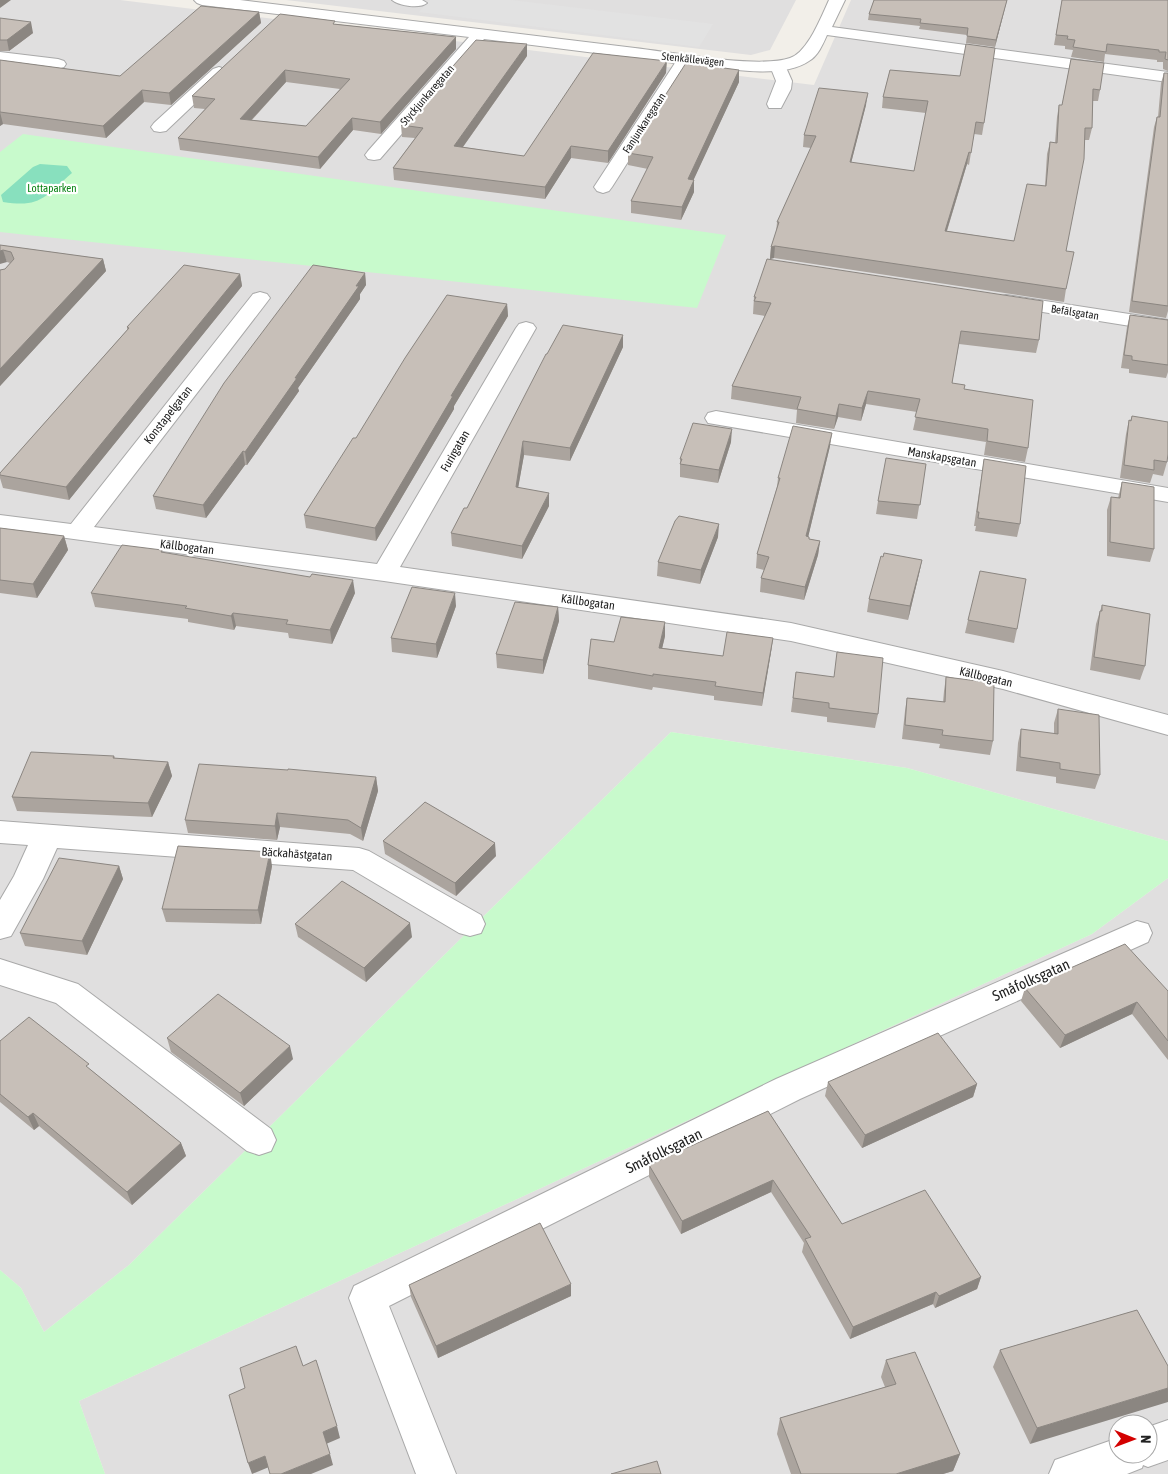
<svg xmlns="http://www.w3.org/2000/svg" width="1168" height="1474" font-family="'Asap Condensed',sans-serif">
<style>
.residential{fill:#e0dfdf;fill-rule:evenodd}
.park{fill:#c8facc}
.pitch{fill:#88e0be}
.parking{fill:#e2e2e2}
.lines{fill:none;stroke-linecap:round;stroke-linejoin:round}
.service-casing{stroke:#a9a9a9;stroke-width:2}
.pedestrian-casing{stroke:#a9a9a9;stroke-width:2}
.minor-casing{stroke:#a9a9a9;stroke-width:2}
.service{fill:#fff;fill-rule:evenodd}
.pedestrian{fill:#fff;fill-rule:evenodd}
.minor{fill:#fff;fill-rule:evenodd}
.wall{fill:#aba49e;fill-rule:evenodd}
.shaded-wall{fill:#8b8681}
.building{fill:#c7bfb8;stroke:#8b8681;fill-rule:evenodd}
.labels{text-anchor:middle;stroke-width:4.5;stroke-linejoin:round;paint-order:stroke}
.far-street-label{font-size:11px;fill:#222;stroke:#fff}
.far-park-label{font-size:11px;fill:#0c8416;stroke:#fff}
.street-label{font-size:12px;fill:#222;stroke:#fff}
.near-street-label{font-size:15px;fill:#222;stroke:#fff}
</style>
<rect width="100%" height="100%" fill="#f2efe9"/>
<path class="residential" d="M0,0H120L814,85L851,0H1168V841L907,768L671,732L129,1265L44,1332L21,1288L0,1270Z
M286,0H796L770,50L751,55Z
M1168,878V1474H105L79,1401L1092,934ZM1118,1424H1148V1454H1118Z"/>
<path class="park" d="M23,134L726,235L697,308L0,232V152Z
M671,732L907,768L1168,841V878L1092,934L79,1401L105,1474H0V1270L21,1288L44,1332L129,1265Z"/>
<path class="pitch" d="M40,164L67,166L72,173C44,197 41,208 3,202L1,195L33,167Z"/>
<path class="parking" d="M430,0H511L713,24L699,47L419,12Z"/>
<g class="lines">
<g class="service-casing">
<path id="service" d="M392,0H422L427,3C420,9 399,6 392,0Z"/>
</g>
<g class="pedestrian-casing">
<path id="pedestrian" d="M778,61L784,63L792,81L791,89L781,108H769L767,104L776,81L770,66L772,63Z"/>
</g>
<g class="minor-casing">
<path id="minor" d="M194,0H240C372,16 503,32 635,48C671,52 758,69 790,58C808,52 821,17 829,0H845L832,27L1168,72V82L827,35C823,44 818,56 809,61C782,80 722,68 690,64L612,187L609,191L603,193L597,191L594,187L675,63L484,39L380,159L374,160L368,159L365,155L368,151L469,37L202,5L197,3Z
M0,52L58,59L64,61L66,64L64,67L58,69L0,62Z
M219,67L225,69L227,72L225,75L166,131L160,132L154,131L151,127L154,123L213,69Z
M260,292L267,294L270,298L267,302L94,527L377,564L516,328L519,324L526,322L533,324L536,328L400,567L791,623L1003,671L1168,715V735L1003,689L791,641L384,581L0,529V515L71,524L253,294Z
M1006,295L1168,320V332L999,305L996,301L999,297Z
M716,411L1168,488V502L708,423L705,418L708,413Z
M0,821L359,848L369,851L481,915L485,924L481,933L470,936L459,933L353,870L57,848L43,879L11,936L0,939V900L14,876L28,845L0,843Z
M1137,921L1148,924L1152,933L1148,942L800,1099L389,1306L456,1474H416L349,1298L354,1286L776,1079Z
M0,959L78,984L271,1129L276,1140L271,1151L259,1155L247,1151L56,1003L0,985Z
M1168,1420V1460L1148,1467L1143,1465L1142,1468L1127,1474H1049L1055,1460L1118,1438V1454H1148V1427Z"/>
</g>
<use href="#service" class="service"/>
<use href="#pedestrian" class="pedestrian"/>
<use href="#minor" class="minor"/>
</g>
<path class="wall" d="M874,0H1007L995,47L966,43L967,35L919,29L920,26L868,20L869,14Z
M1062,0H1168V71L1163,69V62H1157V60L1105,54L1104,62L1071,57L1073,50L1065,49V46L1054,45Z
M259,12L261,23L171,105L144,102L106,138L3,124L0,126V60L120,76Z
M0,18L33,33L9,51H0Z
M335,24L456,37V49L381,134L353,130L320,169L180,150L178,138L205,109L194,108L192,96ZM286,82L340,89L306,126L252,120Z
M527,56L463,147L524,156L666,73L608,163L571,158L545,199L394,180L393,168L415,138L402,137L401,125Z
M1071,59L1100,90L1098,101H1093L1092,128L1089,140H1085L1066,251V289L1064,302L774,258L770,259L771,247L776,233L777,222L811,148L803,147L804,135L866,105L851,163L914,171L926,113L882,108L883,97L890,70L984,123L982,135L974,134L969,165L967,164L947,231L1014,241L1045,186L1047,154L1050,142L1055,143L1057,117L1059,105H1062Z
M739,70V82L693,180H694V192L681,220L631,213V201L648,169L628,165V153Z
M1164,73L1168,266V311L1166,318L1129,312L1154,127L1157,117H1158L1161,83Z
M0,245L103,259L106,271L0,386V270L5,269L10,263L7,262Z
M365,273L366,285L360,294V299L298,388L299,391L247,465H245L206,518L156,509L153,496Z
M240,274L242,286L69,500L3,488L0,478V473L127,330V327Z
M754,297L1039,340L1036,353L959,344L952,383L964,389L1028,448L1025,462L984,455L986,442L913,430L917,412L866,404L861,421L838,417L834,429L796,423L797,410L731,399L732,386L765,316L753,314Z
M507,304L508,316L454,406V409L376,541L306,528L304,515L356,438Z
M1130,315L1168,320V372L1166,378L1129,373V369L1121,368L1127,327Z
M623,335V347L570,461L524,455L518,487L549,506L522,559L452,546L451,533L467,508L547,354Z
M1132,416L1167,462L1163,476L1153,474L1150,483L1120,478L1126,434L1129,420L1130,421Z
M731,442L718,483L680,477V459Z
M830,446L808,537L809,539L820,541L818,555L804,600L760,592L761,578L764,570L756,568L757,554L777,487L778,478Z
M984,459L1020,524L1017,537L975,531L976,526H974L982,472Z
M926,464L917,519L876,514L878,501Z
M1122,482L1154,549L1150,562L1107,556V510L1111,497L1118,498Z
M0,528L64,536L68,550L37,598L0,593Z
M718,537L700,584L657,576L658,562Z
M162,550L163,553L355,593L332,644L289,638L288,633L236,626L234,630L188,622V619L95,607L91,593Z
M922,560L919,574L908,620L867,612L869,599Z
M1102,605L1145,666L1140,680L1090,670L1096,624Z
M456,606L437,658L392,652L391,638Z
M558,607L559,621L543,674L497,668L496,654Z
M968,620L1017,629L1014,643L965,633Z
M665,636L662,648L723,656L773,638L771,652L762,706L714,700V696L653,687L652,690L588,679V665L614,642Z
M796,672L878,714L875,728L827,722V717L791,712Z
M946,677L993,741L990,755L939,748L940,744L902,739L905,711L907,698L943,702L944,691Z
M1058,709L1100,775L1095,789L1056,783V777L1016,771L1018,743L1021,729L1054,734V723Z
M114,756L115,758L168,762L172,776L152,817L17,811L12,797Z
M376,777L378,791L363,841L350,834L280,827L277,840L188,833L185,820Z
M383,841L496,856L456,896L385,854Z
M119,866L123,879L87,955L25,946L20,933Z
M272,866L261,924L166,922L162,909Z
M295,924L412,937L366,982L298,937Z
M1025,988L1168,991V1060L1132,1014L1060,1048L1021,1001Z
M167,1038L293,1059L244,1106L171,1052Z
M0,1041L91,1070L181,1143L186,1156L132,1205L39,1126L34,1130L0,1102Z
M828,1082L977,1084L973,1097L862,1148L825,1096Z
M768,1111L842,1224L981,1277L977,1289L935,1308L933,1304L850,1339L802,1252L804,1243L771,1192L681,1234L649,1177V1165Z
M409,1285L571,1296L438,1358L411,1297Z
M1137,1310L1030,1444L993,1367L1000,1350Z
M886,1360L960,1454L953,1471L943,1474H791L777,1434L780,1418L885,1387L881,1377Z"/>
<path class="shaded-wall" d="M0,0H11L0,8Z
M1007,0L995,47L996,40Z
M259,12L261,23L171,105L169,93Z
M31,22L33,33L9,51L7,40Z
M456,37V49L381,134L380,122Z
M527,44V56L455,158L454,146Z
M667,61L666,73L608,163V151Z
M285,70L286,82L242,130L240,119Z
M739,70V82L688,192V179Z
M142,90L144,102L106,138L103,126Z
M868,93L866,105L848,175L850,162Z
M0,112L3,124L0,126Z
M352,118L353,130L320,169L318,157Z
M571,146V158L545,199V187Z
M969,152L967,164L943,243L945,231Z
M694,180V192L681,220L682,207Z
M775,246L774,258L770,259L771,247Z
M3,250L7,262L0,264V251Z
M103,259L106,271L0,386V369Z
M365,273L366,285L360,294V299L298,388L299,391L247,465L245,452Z
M240,274L242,286L69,500L66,487Z
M507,304L508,316L454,406V409L376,541L375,528L451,396Z
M623,335V347L570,461V448Z
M868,391L866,404L861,421L862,408Z
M839,404L838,417L834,429L836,416Z
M732,429L731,442L718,483L719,470Z
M832,433L830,446L805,550L806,536Z
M523,441L524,455L516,500V487Z
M243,451L245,465L206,518L203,505Z
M549,493V506L522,559V546Z
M719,524L718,537L700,584L701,570Z
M64,536L68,550L37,598L33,584Z
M820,541L818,555L804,600L805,587Z
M922,560L919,574L908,620L910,606Z
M353,580L355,593L332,644L330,630Z
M455,593L456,606L437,658L436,644Z
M558,607L559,621L543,674V660Z
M233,613L236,626L234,630L231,616Z
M665,622V636L659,662V648Z
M773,638L771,652L762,706L763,693Z
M168,762L172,776L152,817L148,803Z
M376,777L378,791L363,841L361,828Z
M277,813L280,827L277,840L275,826Z
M495,843L496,856L456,896L455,883Z
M270,852L272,866L261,924L258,910Z
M119,866L123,879L87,955L82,941Z
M410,923L412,937L366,982L364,968Z
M1137,1002L1132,1014L1060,1048L1065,1035Z
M290,1046L293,1059L244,1106L240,1093Z
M977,1084L973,1097L862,1148L865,1135Z
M33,1113L39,1126L34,1130L28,1117Z
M181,1143L186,1156L132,1205L127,1192Z
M773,1180L771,1192L681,1234L682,1221Z
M981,1277L977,1289L935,1308L939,1296Z
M571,1284V1296L438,1358L436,1346Z
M936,1292L933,1304L850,1339L853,1327Z
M1168,1388V1402L1030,1444L1037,1428Z
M337,1426L340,1438L326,1444L323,1432Z
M330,1454L333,1465L311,1474H281Z
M960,1454L953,1471L943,1474H896Z
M265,1456L269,1467L252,1474L248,1463Z"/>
<path class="building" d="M874,0H1007L996,40L967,36L968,28L920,23L921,19L869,14Z
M1062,0H1168V60L1165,59L1166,52H1159V50L1107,44L1106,52L1073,47L1075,40L1067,39L1068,36L1056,35Z
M201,6L259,12L169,93L142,90L103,126L0,112V60L120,76Z
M280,14L335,21L333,24L456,37L380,122L352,118L318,157L178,138L215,99L192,96ZM285,70L350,79L306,126L240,119Z
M0,18L31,22L7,40H0Z
M476,40L527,44L454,146L524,156L593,53L667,61L608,151L571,146L545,187L393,168L423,128L401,125Z
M966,44L995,48L984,123L976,122L971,153L969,152L945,231L1014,241L1027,184L1046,186L1050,142L1057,143L1059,105H1062L1071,59L1104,63L1100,90L1093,89L1092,128H1085L1084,159L1066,251L1074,252L1066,289L775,246L771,247L779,222H777L816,136L804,135L819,88L868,93L850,162L914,171L928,101L883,97L890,70L960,76Z
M686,63L739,70L688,179L694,180L682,207L631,201L653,157L628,153Z
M1164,73H1168V306L1132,301L1157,117H1160Z
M0,245L103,259L0,369V270L5,269L14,259L11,252L3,250L0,251Z
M767,259L1043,301L1039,340L961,331L952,383L965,385L964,389L1033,400L1028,448L987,441L988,429L915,417L920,399L868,391L862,408L839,404L836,416L797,409L801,397L732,386L771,303L754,301L756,297H754Z
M184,265L240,274L66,487L0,475V473L129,328L127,327Z
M313,265L365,273L356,286H359L295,378H297L245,452L243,451L203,505L153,496L224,383Z
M447,295L507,304L451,396H453L375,528L304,515L353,438H356L405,358Z
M1130,315L1168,320V365L1132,360V356L1124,355Z
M563,325L623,335L570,448L523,441L516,487L549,493L522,546L451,533L464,508H467L546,354H547Z
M1132,416L1168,422V454L1167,462L1154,460V470L1124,465L1129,420L1131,421Z
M693,423L732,429L719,470L680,464L682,459H680Z
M793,426L832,433L806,536L809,537V539L820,541L805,587L761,578L769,557L757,554L780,478H778Z
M886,458L926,464L920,505L878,501Z
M984,459L1026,466L1020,524L978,518L979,512H977Z
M1122,482L1154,487V549L1110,542L1111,497L1120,498Z
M679,516L719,524L701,570L658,562L675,521Z
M0,528L64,536L33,584L0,580Z
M122,545L162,550L161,552L310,577L312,574L353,580L330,630L286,624L288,620L233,613L231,616L185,608L187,606L91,593Z
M884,553L922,560L910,606L869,599L881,556L883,557Z
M980,571L1026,579L1017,629L968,620Z
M412,587L455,593L436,644L391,638Z
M515,602L558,607L543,660L496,654Z
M1102,605L1150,614L1145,666L1094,657L1100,611H1102Z
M621,617L665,622L659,648L723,656L727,632L773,638L763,693L715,686L716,682L653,674V676L588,665L591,639L614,642Z
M837,652L883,658L878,714L829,708V703L793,698L796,672L834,677Z
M946,677L994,683L993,741L942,735L943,730L905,725L907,698L945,702Z
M1058,709L1099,715L1100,775L1060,769V763L1020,757L1021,729L1058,734Z
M31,752L114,756L113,758L168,762L148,803L12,797Z
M199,764L288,770V769L376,777L361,828L348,820L277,813L275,826L185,820Z
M425,802L495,843L455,883L383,841Z
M178,846L270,852L258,910L162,909Z
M59,858L119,866L82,941L20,933Z
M342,881L410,923L364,968L295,924Z
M1125,944L1168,991V1041L1137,1002L1065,1035L1025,988Z
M218,994L290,1046L240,1093L167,1038Z
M29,1017L89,1064L86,1066L181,1143L127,1192L33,1113L28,1117L0,1094V1041Z
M938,1033L977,1084L865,1135L828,1082Z
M768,1111L842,1224L925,1190L981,1277L939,1296L936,1292L853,1327L805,1239L811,1237L773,1180L682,1221L649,1165Z
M540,1223L571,1284L436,1346L409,1285Z
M1137,1310L1168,1366V1388L1037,1428L1000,1350Z
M296,1346L303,1366L316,1360L337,1426L323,1432L330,1454L281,1474H270L265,1456L248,1463L229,1395L245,1388L240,1368Z
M915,1352L960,1454L896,1474H801L780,1418L896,1384L886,1360Z
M657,1461L661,1474H611Z"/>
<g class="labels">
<g class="far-street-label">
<text transform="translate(693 59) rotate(6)" y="4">Stenkällevägen</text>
<text transform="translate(427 95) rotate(-49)" y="4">Styckjunkaregatan</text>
<text transform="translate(644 123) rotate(-57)" y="4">Fanjunkaregatan</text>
<text transform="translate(1075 312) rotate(9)" y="4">Befälsgatan</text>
</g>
<g class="far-park-label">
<text x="52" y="192">Lottaparken</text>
</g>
<g class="street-label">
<text transform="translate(168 415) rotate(-52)" y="4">Konstapelgatan</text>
<text transform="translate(455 451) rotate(-60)" y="4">Furirgatan</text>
<text transform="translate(942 457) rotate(10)" y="4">Manskapsgatan</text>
<text transform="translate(187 547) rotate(7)" y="4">Källbogatan</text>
<text transform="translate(588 602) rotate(8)" y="4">Källbogatan</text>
<text transform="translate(986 677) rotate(13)" y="4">Källbogatan</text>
<text transform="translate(297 854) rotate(4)" y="4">Bäckahästgatan</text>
</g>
<g class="near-street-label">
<text transform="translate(1031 980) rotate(-24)" y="5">Småfolksgatan</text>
<text transform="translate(664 1151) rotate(-26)" y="5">Småfolksgatan</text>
</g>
</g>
<g transform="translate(1133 1439) rotate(91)"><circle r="24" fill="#ffffff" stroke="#a7a7a7"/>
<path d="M0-4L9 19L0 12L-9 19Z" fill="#d40000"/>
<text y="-8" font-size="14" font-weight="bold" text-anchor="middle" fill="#222222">N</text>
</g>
</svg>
